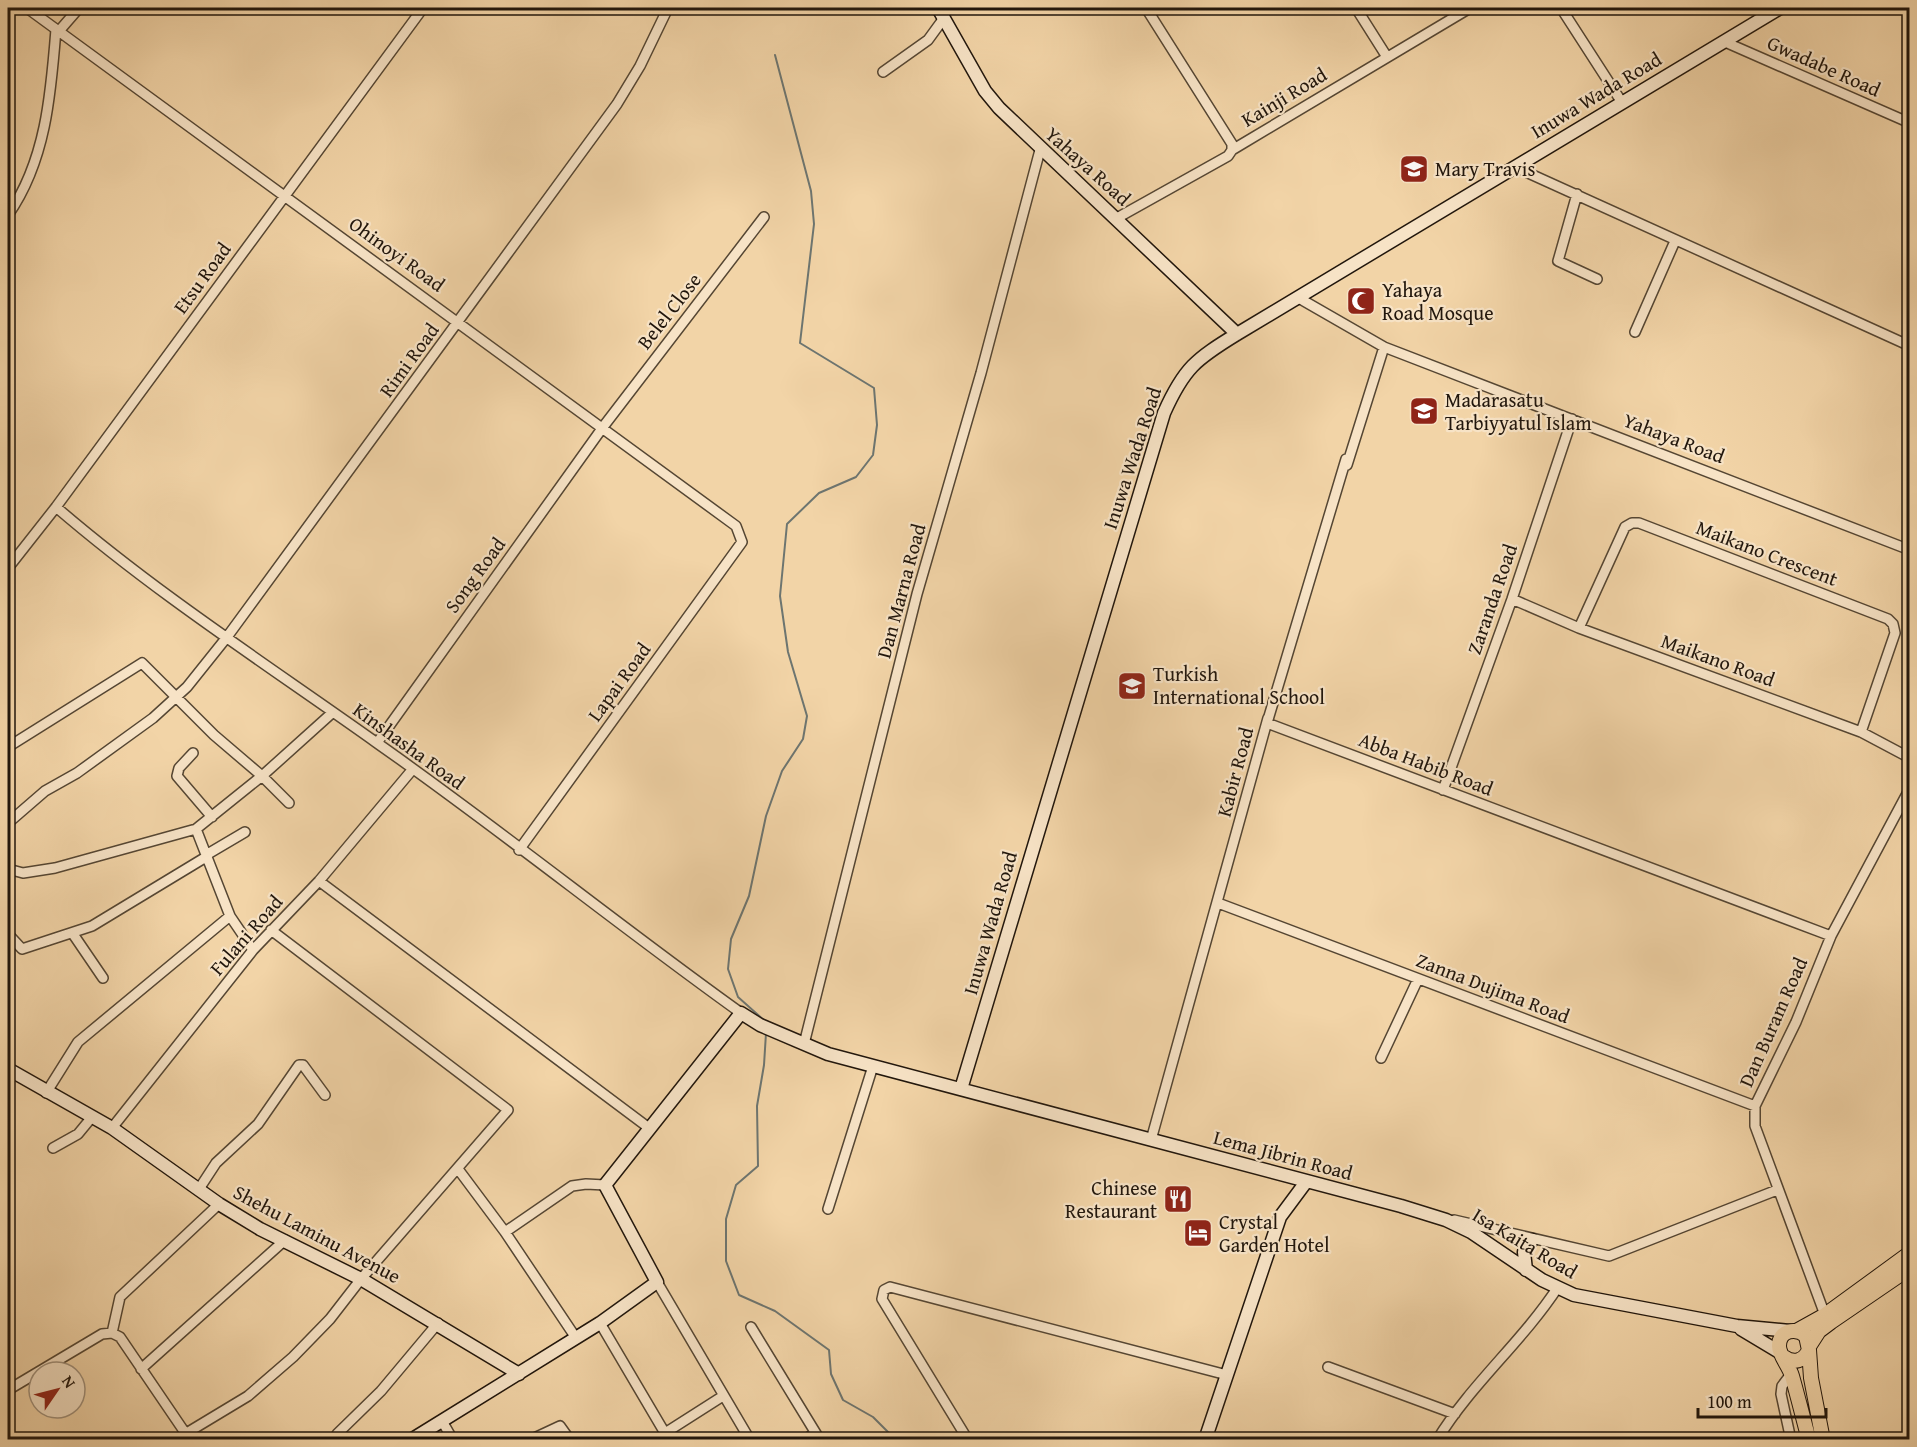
<svg xmlns="http://www.w3.org/2000/svg" width="1917" height="1447" font-family="'Gentium Book Plus',serif">
<style>
.lines{fill:none;stroke-linecap:round;stroke-linejoin:round}
.stream{stroke:#6d7570;stroke-width:2}
.street-casing{stroke:#554633;stroke-width:12}
.secondary-casing{stroke:#21160c;stroke-width:15}
.primary-casing{stroke:#21160c;stroke-width:16}
.street{stroke:#f7e3c6;stroke-width:9}
.secondary{stroke:#f7e3c6;stroke-width:12}
.primary{stroke:#f2d4a7;stroke-width:14}
.labels{text-anchor:middle;stroke-width:4.5;stroke-linejoin:round;paint-order:stroke}
.street-label{font-size:20px;fill:#21160c;stroke:#f7e3c6}
.poi-label{font-size:20px;fill:#21160c;stroke:#f7e3c6;text-anchor:start}
</style>
<rect width="100%" height="100%" fill="#f2d4a7"/>
<filter id="stains"><feTurbulence type="fractalNoise" baseFrequency=".00333" numOctaves="4"/><feColorMatrix values="0 0 0 0 .2 0 0 0 0 .09 0 0 0 0 .02 0 0 0 .5 -.17"/></filter>
<radialGradient id="worn" r=".72"><stop offset=".6" stop-color="#630" stop-opacity="0"/><stop offset="1" stop-color="#630" stop-opacity=".3"/></radialGradient>
<g class="lines">
<path class="stream" d="M766,1022L738,997L728,969L731,939L749,896L766,816L782,771L803,739L807,716L788,652L780,596L787,524L819,493L856,477L873,455L877,425L874,388L800,343L814,224L811,191L775,55
M766,1033L764,1065L757,1106L758,1166L736,1185L726,1219V1261L739,1295L775,1311L829,1350L831,1374L843,1400L873,1417L896,1440"/>
<g class="street-casing">
<path id="street" d="M27,8L736,526L742,542L519,850
M1146,8L1232,144V150
M1356,8L1387,57
M1561,8L1621,101
M59,31L79,8
M1725,42L1910,123
M883,72L928,40L944,18
M1515,167L1910,346
M1577,194L1558,261L1597,279
M8,215C46,161 51,93 56,29
M1117,218L1228,156L1232,150L1470,8
M1297,297L1384,347L1910,550
M1635,332L1675,241
M1346,459L1267,723L1831,936
M1347,465L1384,347
M56,507C157,594 269,666 377,743C501,830 618,925 741,1013
M8,568L56,507L423,8
M1512,599L1579,628L1861,732L1910,758
M1579,628L1625,527L1632,523H1639L1888,619L1893,624L1895,633L1861,732
M377,743L603,427L764,217
M8,747L142,663L214,735L262,776L289,803
M193,753L179,768L177,776L212,817
M1443,790L1512,599L1572,419
M8,823L45,791L77,773L153,718L187,687L227,637L617,104L640,66L668,8
M196,829L230,916L253,950
M206,855L245,832
M8,869L23,873L55,868L196,829L262,776L332,713
M319,881L649,1128
M1218,903L1755,1106
M73,934L103,978
M9,935L22,949L92,926L206,857
M804,1044L917,594L981,373L1040,150
M1381,1058L1418,979
M46,1093L78,1042L230,916
M112,1128L253,950L319,881L412,770
M1151,1140L1268,718
M53,1148L78,1134L92,1117
M458,1169L505,1232L576,1338
M199,1189L216,1163L258,1124L299,1065H303L325,1095
M828,1209L873,1066
M1454,1220L1609,1256L1777,1190
M505,1232L572,1186L586,1184L605,1185
M657,1282L750,1440
M1825,1315L1755,1126V1106L1796,1022L1831,936L1910,788
M600,1323L669,1440
M751,1327L820,1440
M112,1333L120,1297L219,1204
M1328,1367L1455,1414
M141,1369L285,1240
M1791,1374L1782,1386L1781,1394L1791,1440
M8,1390L102,1334L112,1333L120,1337L190,1440
M442,1421L453,1440
M665,1433L723,1396
M337,1434L381,1391L438,1323
M175,1440L248,1396L293,1357L330,1319L361,1279L508,1110L271,930
M530,1440L560,1426L570,1440
M804,1440L815,1433
M968,1440L882,1299L884,1290L890,1287L1227,1375
M1437,1440C1471,1384 1522,1342 1558,1287"/>
</g>
<g class="secondary-casing">
<path id="secondary" d="M938,8L985,91L999,108L1237,334
M8,1069L112,1128L219,1204L260,1229L361,1279L519,1374
M961,1089L1164,413C1184,368 1196,359 1237,334L1780,8
M1526,1270L1524,1252L1532,1240
M1741,1329L1781,1353
M411,1440L600,1323L657,1282L605,1185L741,1013L760,1025L828,1054L1401,1206L1446,1220L1471,1232L1542,1280L1574,1295L1737,1326L1790,1331
M1205,1440L1280,1217L1306,1182"/>
</g>
<g class="primary-casing">
<path id="primary" d="M1798,1330L1825,1315L1910,1253
M1810,1345L1819,1331L1831,1322L1910,1268
M1809,1350L1811,1378L1823,1440
M1784,1357C1794,1364 1804,1361 1809,1350L1806,1336C1796,1327 1779,1330 1779,1346C1779,1355 1789,1366 1792,1376C1798,1397 1803,1418 1809,1440"/>
</g>
<use href="#street" class="street"/>
<use href="#secondary" class="secondary"/>
<use href="#primary" class="primary"/>
</g>
<defs>
<g id="school-square" transform="scale(1.5)"><rect x="-9" y="-9" width="18" height="18" rx="4" fill="#8f2418" stroke="#f7e3c6"/><path d="M0-5L7-2L0 1L-7-2ZM-4 1L0 2.5L4 1V4Q0 6-4 4Z" fill="#fff"/></g>
<g id="mosque-square" transform="scale(1.5)"><rect x="-9" y="-9" width="18" height="18" rx="4" fill="#8f2418" stroke="#f7e3c6"/><path d="M3.5-4.9A6 6 0 1 0 3.5 4.9A5 5 0 1 1 3.5-4.9Z" fill="#fff"/></g>
<g id="restaurant-square" transform="scale(1.5)"><rect x="-9" y="-9" width="18" height="18" rx="4" fill="#8f2418" stroke="#f7e3c6"/><path d="M-5-6h1v4h1v-4h1v4h1v-4h1v5L-1.5 .5V6h-2V.5L-5-1ZM5-6V6H3V1.5H1.5Q1.5-4 5-6Z" fill="#fff"/></g>
<g id="hotel-square" transform="scale(1.5)"><rect x="-9" y="-9" width="18" height="18" rx="4" fill="#8f2418" stroke="#f7e3c6"/><path d="M-6-4.5h1.5V1H6V5H4.5V3h-9V5H-6ZM-4 0a1.8 1.8 0 1 1 3.6 0ZM.5 0V-2.5h3Q6-2.5 6 0Z" fill="#fff"/></g>
</defs>
<g fill-rule="evenodd">
<use href="#school-square" x="1414" y="169"/>
<use href="#mosque-square" x="1361" y="301"/>
<use href="#school-square" x="1424" y="411"/>
<use href="#school-square" x="1132" y="686"/>
<use href="#restaurant-square" x="1178" y="1199"/>
<use href="#hotel-square" x="1198" y="1233"/>
</g>
<g class="labels">
<g class="street-label">
<text transform="translate(1824 66) rotate(24)" y="7">Gwadabe Road</text>
<text transform="translate(1596 95) rotate(-31)" y="7">Inuwa Wada Road</text>
<text transform="translate(1284 97) rotate(-31)" y="7">Kainji Road</text>
<text transform="translate(1088 166) rotate(42)" y="7">Yahaya Road</text>
<text transform="translate(397 254) rotate(36)" y="7">Ohinoyi Road</text>
<text transform="translate(202 278) rotate(-54)" y="7">Etsu Road</text>
<text transform="translate(669 311) rotate(-52)" y="7">Belel Close</text>
<text transform="translate(409 360) rotate(-54)" y="7">Rimi Road</text>
<text transform="translate(1674 438) rotate(21)" y="7">Yahaya Road</text>
<text transform="translate(1132 458) rotate(-72)" y="7">Inuwa Wada Road</text>
<text transform="translate(1767 553) rotate(21)" y="7">Maikano Crescent</text>
<text transform="translate(475 575) rotate(-54)" y="7">Song Road</text>
<text transform="translate(901 591) rotate(-75)" y="7">Dan Marna Road</text>
<text transform="translate(1492 599) rotate(-71)" y="7">Zaranda Road</text>
<text transform="translate(1718 660) rotate(20)" y="7">Maikano Road</text>
<text transform="translate(619 682) rotate(-54)" y="7">Lapai Road</text>
<text transform="translate(409 746) rotate(36)" y="7">Kinshasha Road</text>
<text transform="translate(1426 764) rotate(21)" y="7">Abba Habib Road</text>
<text transform="translate(1235 772) rotate(-75)" y="7">Kabir Road</text>
<text transform="translate(990 923) rotate(-74)" y="7">Inuwa Wada Road</text>
<text transform="translate(246 935) rotate(-49)" y="7">Fulani Road</text>
<text transform="translate(1493 988) rotate(21)" y="7">Zanna Dujima Road</text>
<text transform="translate(1773 1022) rotate(-66)" y="7">Dan Buram Road</text>
<text transform="translate(1283 1155) rotate(15)" y="7">Lema Jibrin Road</text>
<text transform="translate(317 1234) rotate(28)" y="7">Shehu Laminu Avenue</text>
<text transform="translate(1525 1243) rotate(31)" y="7">Isa Kaita Road</text>
</g>
<g class="poi-label">
<text x="1435" y="176">Mary Travis</text>
<text x="1382" y="297">Yahaya<tspan x="1382" dy="23">Road Mosque</tspan></text>
<text x="1445" y="407">Madarasatu<tspan x="1445" dy="23">Tarbiyyatul Islam</tspan></text>
<text x="1153" y="681">Turkish<tspan x="1153" dy="23">International School</tspan></text>
<text x="1157" y="1195" text-anchor="end">Chinese<tspan x="1157" dy="23">Restaurant</tspan></text>
<text x="1219" y="1229">Crystal<tspan x="1219" dy="23">Garden Hotel</tspan></text>
</g>
</g>
<rect width="1917" height="1447" fill="none" stroke="#f2d4a7" stroke-width="30"/>
<rect x="9" y="9" width="1899" height="1429" fill="none" stroke="#21160c" stroke-width="3"/>
<rect x="15" y="15" width="1887" height="1417" fill="none" stroke="#21160c" stroke-width="1.5"/>
<g transform="translate(57 1390) rotate(55)"><circle r="28" fill="#f7e3c6" stroke="#a1917c" stroke-width="1.5"/>
<path d="M0-4.5L10 22L0 15L-10 22Z" fill="#8f2418"/>
<text y="-9" font-size="16" font-weight="bold" text-anchor="middle" fill="#21160c">N</text>
</g>
<path d="M1698 1408v9h128v-9" fill="none" stroke="#21160c" stroke-width="3"/>
<text x="1707" y="1408" font-size="18" fill="#21160c" stroke="#f7e3c6" stroke-width="4.5" paint-order="stroke">100 m</text>
<rect width="100%" height="100%" filter="url(#stains)"/>
<rect width="100%" height="100%" fill="url(#worn)"/>
</svg>
